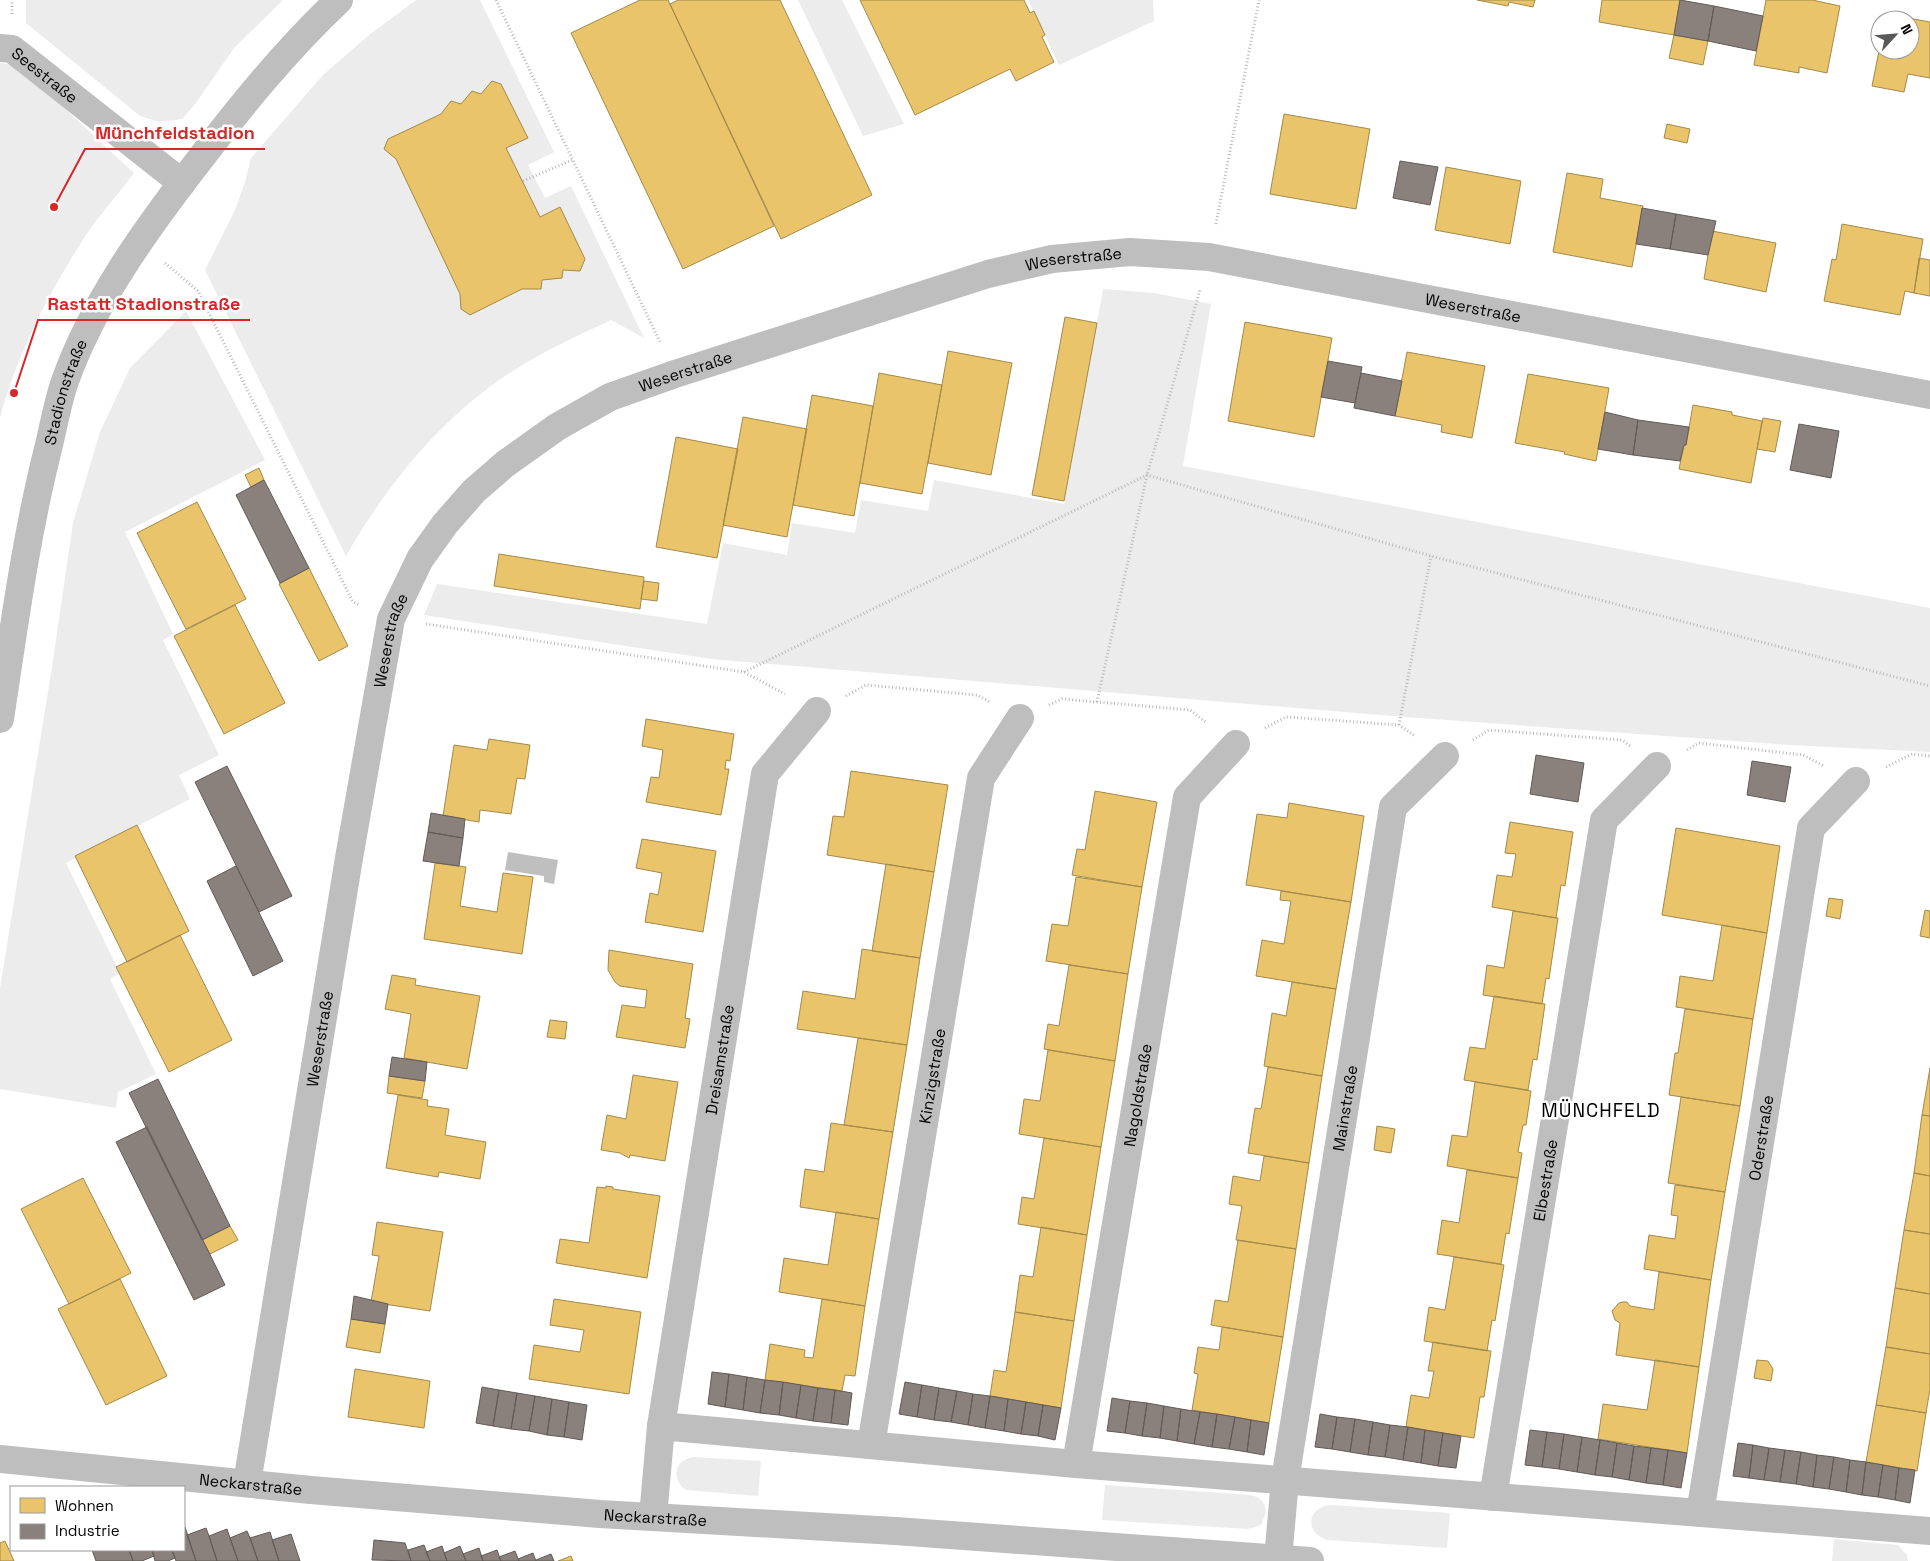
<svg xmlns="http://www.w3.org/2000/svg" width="1930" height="1561" font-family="'Space Grotesk',sans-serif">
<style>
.green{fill:#ececec}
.water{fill:#bfbfbf}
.homes{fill:#e9c46a;stroke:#a3894a}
.industry{fill:#8a817c;stroke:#615a57}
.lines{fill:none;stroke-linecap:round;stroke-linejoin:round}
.path{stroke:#b9b9b9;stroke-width:3;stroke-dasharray:1 2.5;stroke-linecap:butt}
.minor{stroke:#bebebe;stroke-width:28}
.labels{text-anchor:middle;stroke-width:5;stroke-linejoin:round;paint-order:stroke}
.street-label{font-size:16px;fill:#000;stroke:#fff}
.quarter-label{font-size:19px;letter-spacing:1px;fill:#000;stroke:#fff}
.leader{fill:none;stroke:#d62828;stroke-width:2}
.callout-dot{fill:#d62828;stroke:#fff;stroke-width:2}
.callout-label{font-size:18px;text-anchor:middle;font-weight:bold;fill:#d62828;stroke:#fff;stroke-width:5;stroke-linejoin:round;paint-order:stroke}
</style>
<rect width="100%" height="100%" fill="#fff"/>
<path class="green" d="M26,0H283L234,48L196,103L182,119L159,122L140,116L26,23Z
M416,0H480L554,152L528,165L545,198L571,186L644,338L611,320C579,335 546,350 516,369C444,414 388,483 346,556L205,270L235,210L245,182L251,158L323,75L369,35Z
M798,0H842L904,124L863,136Z
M1028,0H1153L1154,21L1059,65Z
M0,63L19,66L134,173C117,196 96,218 81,243C47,296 16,357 0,418Z
M1103,289L1154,293L1211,304L1183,466L1930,608V752L1789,745L1392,716L711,659L424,615L437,584L707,624L723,543L787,555L792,523L855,533L861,500L928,511L934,480L1064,504Z
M186,311L265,460L125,532L173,634L163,640L219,755L179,775L190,799L66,863L120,973L110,979L156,1074L118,1092L116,1108L0,1089V988L52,667L73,523L100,432L130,368Z
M694,1457L761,1461L758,1496L686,1490C670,1478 675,1459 694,1457Z
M1105,1485L1250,1495C1261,1497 1265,1502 1266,1513L1261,1525L1248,1529L1102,1520Z
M1330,1505L1450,1513L1447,1548L1327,1540C1305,1533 1306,1508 1330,1505Z
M1834,1539L1898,1545L1907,1555L1908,1561H1832Z"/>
<path class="water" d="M508,852L558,860L554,884L544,882V876L505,870Z"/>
<path class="homes" d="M640,0H668L774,226L683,269L571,33Z
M678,0H780L872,195L781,239L670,4Z
M860,0H1024L1030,13L1034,11L1045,35L1042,37L1054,62L1016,81L1010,69L915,115Z
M1477,0H1535L1533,7L1509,2L1508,6Z
M1602,0H1680L1674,35L1599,22Z
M1766,0H1812L1840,6L1827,73L1799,67V73L1754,65Z
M1886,14L1930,22V78L1908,74L1904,92L1872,86L1880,46V50H1910V20H1885Z
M1674,35L1708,41L1703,65L1669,58Z
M492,81L501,84L528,138L506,148L540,217L560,207L585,259L580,271L563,270L562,278L542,280L541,289H522L470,315L461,309L460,294L396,159L384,149L388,139L441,114L451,101L461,104L472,91L481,94Z
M1284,114L1370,129L1356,209L1270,194Z
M1667,124L1690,129L1687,143L1664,138Z
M1446,167L1521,181L1510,244L1435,230Z
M1567,173L1603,179L1600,198L1643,206L1632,267L1553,252Z
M1842,224L1923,239L1914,293L1905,291L1900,315L1824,301L1832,259L1836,260Z
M1712,231L1776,243L1766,292L1704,279Z
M1919,258L1930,260V296L1914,293Z
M1065,317L1097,323L1064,501L1032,495Z
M1245,322L1332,338L1314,437L1228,421Z
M948,351L1012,363L991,475L928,463Z
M1407,352L1485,366L1472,438L1441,432L1442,425L1395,416Z
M879,373L942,385L922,494L860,483Z
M1528,374L1609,388L1596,461L1564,454L1565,452L1515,443Z
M812,395L873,406L854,516L793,505Z
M1693,405L1732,412V415L1762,421L1751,483L1679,469L1684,445H1686Z
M743,417L807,429L787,537L723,525Z
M1763,418L1781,421L1775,452L1757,449Z
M676,437L738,449L717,558L656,547Z
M259,468L264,480L251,487L245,475Z
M197,502L246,599L186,629L137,533Z
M499,554L644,577L640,609L494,586Z
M309,568L348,646L319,661L279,584Z
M644,581L659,583L657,601L641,599Z
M235,605L285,703L224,734L174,636Z
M646,719L734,734L730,761L726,760L725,769H729L721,815L646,802L651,777L659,778L663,750L642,746Z
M489,739L530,745L525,779L517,778L511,814L480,810L479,822L443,816L454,745L487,750Z
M851,771L948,785L934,872L827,855L833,816L844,817Z
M1095,791L1157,802L1142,887L1072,875L1077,849L1085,850Z
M1289,803L1364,816L1351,902L1246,885L1257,814L1287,818Z
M1510,822L1573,832L1565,886L1561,885L1556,918L1492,907L1497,875L1512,877L1516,854L1505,853Z
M137,825L189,931L127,962L75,856Z
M1676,828L1780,846L1767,933L1662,915Z
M642,839L716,851L703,932L645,922L650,893L658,895L662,873L636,868Z
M435,863L466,867L460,906L497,912L503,873L533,877L522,954L424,939Z
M886,864L934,872L920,958L872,951Z
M1076,877L1142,887L1128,974L1046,961L1052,924L1068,926Z
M1281,891L1351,902L1336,989L1256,976L1262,940L1284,944L1291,901L1280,900Z
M1829,898L1843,900L1840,919L1826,916Z
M1925,910L1930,911V938L1920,936Z
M1513,911L1558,918L1549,979L1546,978L1542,1004L1483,995L1487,965L1504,968Z
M1722,925L1767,933L1753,1019L1676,1007L1680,976L1713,981Z
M180,935L232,1040L169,1072L116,967Z
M862,949L920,958L907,1045L797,1029L803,991L855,999Z
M609,950L693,964L685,1018L690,1019L685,1048L616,1037L622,1005L645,1008L647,990L620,986L615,982L608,970Z
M1069,965L1128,974L1115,1061L1044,1049L1048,1024L1059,1026Z
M392,975L416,979L415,985L480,996L467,1069L404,1058L411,1014L385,1009Z
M1292,982L1336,989L1322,1076L1264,1066L1272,1013L1286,1016Z
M1494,996L1545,1004L1537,1060L1533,1059L1528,1090L1464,1080L1470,1047L1485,1049Z
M1685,1009L1753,1019L1740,1106L1669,1095L1675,1053H1678Z
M550,1020L567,1022L565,1039L547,1037Z
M858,1038L907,1045L893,1132L844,1125Z
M1048,1050L1115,1061L1101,1147L1019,1134L1024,1099L1040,1101Z
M1268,1067L1322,1076L1309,1163L1248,1153L1255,1108L1261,1109Z
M1930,1068V1116L1922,1115Z
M633,1075L678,1082L665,1161L630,1155L629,1158L620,1153L601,1150L607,1115L626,1119Z
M389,1076L425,1081L422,1098L387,1093Z
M1475,1082L1531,1091L1526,1125H1523L1518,1152L1522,1153L1518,1178L1447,1166L1452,1135L1467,1137Z
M398,1095L428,1100L427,1106L449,1109L445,1135L486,1142L480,1179L439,1172L438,1177L386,1168Z
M1681,1097L1740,1106L1725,1192L1668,1183Z
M1922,1115L1930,1116V1176L1914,1173Z
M831,1123L893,1132L879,1219L800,1207L805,1169L824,1172Z
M1377,1126L1395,1129L1391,1153L1374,1150Z
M1044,1138L1101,1147L1087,1235L1018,1224L1022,1197L1034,1199Z
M1264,1156L1309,1163L1296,1249L1236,1240L1242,1206L1229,1204L1233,1176L1260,1181Z
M1467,1170L1518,1178L1509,1234L1506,1233L1501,1264L1437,1254L1442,1220L1459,1223Z
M1914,1173L1930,1176V1234L1904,1230Z
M83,1178L131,1273L69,1304L21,1209Z
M1675,1185L1725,1192L1711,1280L1644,1269L1649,1235L1675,1239L1678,1216L1671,1215Z
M606,1186L613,1187V1189L660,1196L647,1278L556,1263L560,1239L589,1243L597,1187L606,1188Z
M836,1212L879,1219L865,1306L779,1292L784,1258L828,1265Z
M377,1222L443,1232L430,1311L371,1302L379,1256L372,1255Z
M230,1226L238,1240L210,1254L202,1240Z
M1041,1227L1087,1235L1074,1321L1015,1312L1020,1275L1033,1277Z
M1904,1230L1930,1234V1294L1895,1288Z
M1238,1240L1296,1249L1283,1337L1211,1325L1215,1300L1228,1302Z
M1454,1257L1504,1265L1495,1321L1492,1320L1487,1351L1424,1341L1429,1307L1445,1310Z
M1659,1272L1711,1280L1699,1367L1616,1355L1620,1323L1615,1320L1612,1311L1619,1303L1622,1302H1627L1630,1306L1654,1310Z
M120,1279L167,1376L106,1405L58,1309Z
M1895,1288L1930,1294V1354L1886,1347Z
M554,1299L641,1312L629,1394L529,1379L534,1345L580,1352L584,1330L550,1325Z
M822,1299L865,1306L855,1376L845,1375L842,1391L765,1380L770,1344L805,1350L804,1357L813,1358Z
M1015,1312L1074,1321L1061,1408L990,1396L994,1370L1006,1372Z
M351,1319L385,1324L380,1353L346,1347Z
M1222,1327L1283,1337L1269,1423L1192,1410L1198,1374L1194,1373L1198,1347L1219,1350Z
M1433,1342L1491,1351L1484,1397H1480L1474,1438L1406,1427L1411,1395L1429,1398L1434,1371H1428Z
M1886,1347L1930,1354V1389L1926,1413L1876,1405Z
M1655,1360L1699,1367L1687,1453L1598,1439L1603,1404L1647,1410Z
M1757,1360L1768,1361L1773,1369L1771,1381L1754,1378Z
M355,1369L430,1381L424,1428L348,1417Z
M1876,1405L1926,1413L1917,1471L1866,1462Z
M5,1541L14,1561H0V1543Z
M571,1556L573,1561H558Z"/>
<path class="industry" d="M1680,0L1714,6L1708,41L1674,35Z
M1714,6L1763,16L1756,51L1708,41Z
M1400,161L1438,167L1430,205L1393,198Z
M1642,208L1676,214L1670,249L1636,244Z
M1676,214L1716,221L1708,255L1670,249Z
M1328,361L1362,367L1355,403L1321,397Z
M1361,373L1402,381L1395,416L1354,408Z
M1605,412L1638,420L1633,455L1598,449Z
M1638,420L1689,427L1686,445H1684L1680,461L1633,455Z
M1799,424L1839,431L1831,478L1790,470Z
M264,480L309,568L280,583L236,495Z
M1536,755L1584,763L1578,802L1530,794Z
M1752,761L1791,767L1785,802L1747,795Z
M227,766L292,896L259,912L195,782Z
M431,813L465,819L463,838L428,832Z
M428,832L463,838L459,866L423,861Z
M236,866L283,961L253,976L207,881Z
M392,1057L427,1062L425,1081L389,1076Z
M158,1079L230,1226L202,1240L129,1093Z
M147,1127L225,1285L194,1300L116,1142Z
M354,1296L388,1304L385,1324L351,1319Z
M712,1372L729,1374L725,1407L708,1404Z
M729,1374L747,1377L743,1410L725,1407Z
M747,1377L765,1380L760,1413L743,1410Z
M765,1380L783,1382L779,1415L760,1413Z
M783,1382L801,1385L796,1418L779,1415Z
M905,1382L922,1385L917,1417L899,1414Z
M801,1385L818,1388L813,1421L796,1418Z
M922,1385L939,1388L934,1420L917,1417Z
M482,1387L499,1390L493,1426L476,1423Z
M818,1388L835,1390L831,1423L813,1421Z
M939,1388L957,1391L951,1422L934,1420Z
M499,1390L517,1393L511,1429L493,1426Z
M835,1390L852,1393L848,1425L831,1423Z
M957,1391L973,1394L968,1425L951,1422Z
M517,1393L535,1396L529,1431L511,1429Z
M973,1394L990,1396L985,1428L968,1425Z
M535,1396L552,1399L547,1435L529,1431Z
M990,1396L1008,1399L1004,1431L985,1428Z
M1112,1398L1130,1401L1125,1433L1107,1431Z
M552,1399L569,1402L564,1437L547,1435Z
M1008,1399L1026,1402L1021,1434L1004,1431Z
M1130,1401L1147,1403L1142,1436L1125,1433Z
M569,1402L587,1405L582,1440L564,1437Z
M1026,1402L1043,1405L1038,1436L1021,1434Z
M1147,1403L1164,1406L1160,1438L1142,1436Z
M1043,1405L1061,1408L1055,1440L1038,1436Z
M1164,1406L1181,1409L1177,1441L1160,1438Z
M1181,1409L1200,1412L1194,1444L1177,1441Z
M1200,1412L1217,1414L1212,1447L1194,1444Z
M1217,1414L1235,1417L1229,1449L1212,1447Z
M1320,1414L1337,1417L1332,1449L1315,1447Z
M1235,1417L1251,1420L1247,1452L1229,1449Z
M1337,1417L1355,1419L1350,1452L1332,1449Z
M1355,1419L1373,1422L1368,1455L1350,1452Z
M1251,1420L1269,1423L1264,1455L1247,1452Z
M1373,1422L1390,1425L1385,1457L1368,1455Z
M1390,1425L1408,1427L1403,1460L1385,1457Z
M1408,1427L1425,1430L1421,1463L1403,1460Z
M1425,1430L1443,1433L1438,1466L1421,1463Z
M1530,1430L1547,1432L1542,1467L1525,1465Z
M1547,1432L1564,1434L1559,1469L1542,1467Z
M1443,1433L1461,1436L1456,1468L1438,1466Z
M1564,1434L1582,1437L1577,1472L1559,1469Z
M1582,1437L1600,1440L1595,1475L1577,1472Z
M1600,1440L1617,1443L1612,1477L1595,1475Z
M1617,1443L1634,1446L1629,1480L1612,1477Z
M1738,1443L1753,1445L1749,1478L1733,1476Z
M1753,1445L1769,1448L1764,1480L1749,1478Z
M1634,1446L1651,1448L1646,1483L1629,1480Z
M1651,1448L1668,1450L1663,1485L1646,1483Z
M1769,1448L1785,1450L1780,1482L1764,1480Z
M1668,1450L1687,1453L1681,1488L1663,1485Z
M1785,1450L1801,1452L1796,1484L1780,1482Z
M1801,1452L1817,1455L1813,1487L1796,1484Z
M1817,1455L1834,1457L1829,1489L1813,1487Z
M1834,1457L1850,1460L1846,1492L1829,1489Z
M1850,1460L1866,1462L1862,1495L1846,1492Z
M1866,1462L1883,1465L1878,1497L1862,1495Z
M1883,1465L1899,1468L1895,1500L1878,1497Z
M1899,1468L1915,1470L1910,1503L1895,1500Z
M184,1527H185L196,1561H176L172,1550H184Z
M206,1528L209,1536L217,1561H196L187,1535Z
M227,1529L230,1538L238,1561H217L209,1536Z
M247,1531L250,1538L258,1561H238L230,1538Z
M270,1532L279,1561H258L250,1538Z
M291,1534L300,1561H279L272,1540Z
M374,1540L405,1543L411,1561L372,1560Z
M424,1545L430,1561H411L408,1550Z
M442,1546L447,1561H430L426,1552Z
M460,1546L466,1561H447L444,1553Z
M479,1548L483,1561H466L463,1554Z
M92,1550H129L133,1561H96Z
M129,1550H152L154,1556L142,1561H133Z
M152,1550H172L175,1558L168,1561H155Z
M497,1550L501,1561H483L481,1556Z
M515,1551L519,1561H501L499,1557Z
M533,1553L536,1561H519L518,1559Z
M551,1554L554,1561H536V1560Z"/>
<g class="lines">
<path class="path" d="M496,0L661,344
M12,14V0
M523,181L572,160
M1216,224L1259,0
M165,263L198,291L353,602L360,605
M426,624L744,672L785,694
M744,672L1147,475L1431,556L1930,686
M846,696L866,685L977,695L990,702
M1097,702L1147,475L1200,290
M1049,705L1062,699L1190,710L1207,723
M1399,725L1431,556
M1265,728L1286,717L1399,725L1415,736
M1473,740L1489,730L1622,740L1630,746
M1687,750L1699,743L1803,755L1824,766
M1886,767L1912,754L1930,756"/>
<g class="minor">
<path id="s1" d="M0,48L12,49L182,183"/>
<path id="s2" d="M0,719C14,627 26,535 49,445C54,424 58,401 65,381C93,303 144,232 194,167C239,108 285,51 339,0"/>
<path id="s3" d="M661,1426L765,774L817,711"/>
<path id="s4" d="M871,1445L981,778L1020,718"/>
<path id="s5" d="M0,1459L311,1490L600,1514L895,1531L1310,1561"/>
<path id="s6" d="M1076,1464L1187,797L1236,744"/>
<path id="s7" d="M247,1483L349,858L391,619L420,559L445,524L474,491L505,464L557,427L610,397L675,374L988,274L1052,259L1130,252L1209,257L1930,395"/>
<path id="s8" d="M1493,1497L1604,820L1657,766"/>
<path id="s9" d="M1700,1513L1811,828L1856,781"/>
<path d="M653,1517L661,1426L1076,1464L1930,1531"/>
<path id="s10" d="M1278,1559L1285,1480L1393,807L1445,756"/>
</g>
</g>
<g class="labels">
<g class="street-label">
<text dy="6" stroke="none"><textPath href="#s1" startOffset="54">Seestraße</textPath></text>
<text dy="6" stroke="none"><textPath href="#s7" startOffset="1680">Weserstraße</textPath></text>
<text dy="6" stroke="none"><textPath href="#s7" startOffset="2085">Weserstraße</textPath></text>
<text dy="6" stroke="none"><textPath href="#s7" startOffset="1275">Weserstraße</textPath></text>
<text dy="6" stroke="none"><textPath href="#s2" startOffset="334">Stadionstraße</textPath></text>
<text dy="6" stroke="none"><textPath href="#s7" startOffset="855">Weserstraße</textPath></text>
<text dy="6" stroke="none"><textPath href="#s7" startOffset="450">Weserstraße</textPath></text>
<text dy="6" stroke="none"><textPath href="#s3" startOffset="371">Dreisamstraße</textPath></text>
<text dy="6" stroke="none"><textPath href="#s4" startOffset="374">Kinzigstraße</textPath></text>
<text dy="6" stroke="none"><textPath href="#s6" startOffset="374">Nagoldstraße</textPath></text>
<text dy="6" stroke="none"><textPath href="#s10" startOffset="456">Mainstraße</textPath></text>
<text dy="6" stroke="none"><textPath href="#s9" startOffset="380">Oderstraße</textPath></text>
<text dy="6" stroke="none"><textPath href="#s8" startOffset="321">Elbestraße</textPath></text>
<text dy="6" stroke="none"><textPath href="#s5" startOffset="252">Neckarstraße</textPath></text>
<text dy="6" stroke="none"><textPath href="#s5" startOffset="658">Neckarstraße</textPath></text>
</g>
<g class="quarter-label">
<text x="1601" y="1117">MÜNCHFELD</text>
</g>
</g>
<path class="leader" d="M54 207L85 149H265M14 393L38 320H250"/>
<g class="callout-dot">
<circle cx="54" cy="207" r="5"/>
<circle cx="14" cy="393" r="5"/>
</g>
<g class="callout-label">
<text x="175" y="139">Münchfeldstadion</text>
<text x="144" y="310">Rastatt Stadionstraße</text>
</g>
<rect x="10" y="1486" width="175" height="65" fill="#ffffff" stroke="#999999"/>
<rect x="20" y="1498" width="25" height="15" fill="#e9c46a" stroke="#999999"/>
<text x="55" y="1511" font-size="15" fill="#000000">Wohnen</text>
<rect x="20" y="1524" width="25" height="15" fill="#8a817c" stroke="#999999"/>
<text x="55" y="1536" font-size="15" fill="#000000">Industrie</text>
<g transform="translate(1895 35) rotate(64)"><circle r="24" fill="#ffffff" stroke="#999999"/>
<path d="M0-4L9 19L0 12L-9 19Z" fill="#595959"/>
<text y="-8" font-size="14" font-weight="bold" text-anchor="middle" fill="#000000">N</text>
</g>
</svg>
